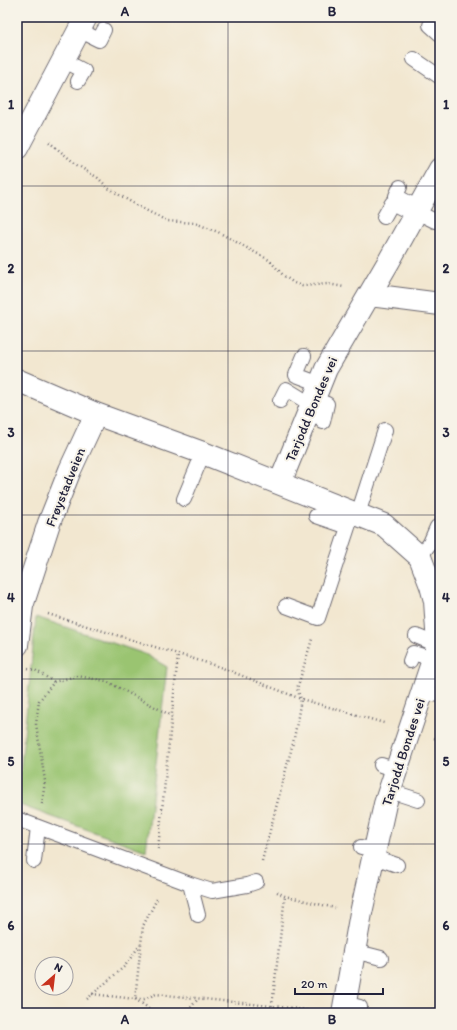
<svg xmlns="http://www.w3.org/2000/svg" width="457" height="1030" font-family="Itim,sans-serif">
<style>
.green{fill:#9ac471;stroke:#5e7356}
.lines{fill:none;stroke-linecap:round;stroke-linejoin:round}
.lane-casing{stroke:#6b676f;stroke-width:16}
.street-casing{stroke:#6b676f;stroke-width:24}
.path{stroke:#6b676f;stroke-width:2.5;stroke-dasharray:1 3;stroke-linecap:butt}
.lane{stroke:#fff;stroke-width:14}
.street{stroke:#fff;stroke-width:22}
.grid{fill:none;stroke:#22223b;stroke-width:1;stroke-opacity:0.55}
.labels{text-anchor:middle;stroke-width:4;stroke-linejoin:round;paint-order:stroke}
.street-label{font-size:14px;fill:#22223b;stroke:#f7f3e8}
.neatline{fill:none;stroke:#22223b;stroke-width:1.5}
.grid-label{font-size:13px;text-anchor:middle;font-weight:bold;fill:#22223b}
</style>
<rect width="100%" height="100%" fill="#f7f3e8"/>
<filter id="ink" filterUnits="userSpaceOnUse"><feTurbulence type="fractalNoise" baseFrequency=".025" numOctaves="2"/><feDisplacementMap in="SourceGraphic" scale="8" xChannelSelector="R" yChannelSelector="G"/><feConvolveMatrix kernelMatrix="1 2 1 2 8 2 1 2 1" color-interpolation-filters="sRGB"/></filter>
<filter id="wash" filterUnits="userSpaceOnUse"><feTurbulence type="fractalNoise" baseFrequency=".012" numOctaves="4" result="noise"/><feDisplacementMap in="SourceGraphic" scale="16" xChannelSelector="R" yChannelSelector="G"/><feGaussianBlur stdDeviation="0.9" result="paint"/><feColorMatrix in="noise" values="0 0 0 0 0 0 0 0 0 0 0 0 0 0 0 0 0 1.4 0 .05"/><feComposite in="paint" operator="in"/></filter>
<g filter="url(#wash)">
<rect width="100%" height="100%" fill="#f2e7d0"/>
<path class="green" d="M36,617L145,654L167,667L146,851L17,804Z"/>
</g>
<g filter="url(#ink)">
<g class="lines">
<g class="lane-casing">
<path id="lane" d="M430,25L440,34
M79,30L99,40L104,30
M414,59L440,77
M63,60L84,71L78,81
M400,187L396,196L411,204
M417,212L435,221
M384,217L392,203L415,215
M304,356L296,375L320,384
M314,399L327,404L323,422
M280,401L286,389L312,405
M184,499L203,453
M358,514L385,430
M316,516L348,527
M420,557L430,543L437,527
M286,606L318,618L353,512
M416,636L438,645
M410,661L413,653L433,659
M422,692L440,695
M381,765L397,770
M390,791L418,800
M17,819L190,884L212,891L247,885L256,882
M361,847L375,850
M374,857L397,865
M34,861L38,827
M190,884L198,915
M354,951L381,958
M344,1003L360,1007"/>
</g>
<g class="street-casing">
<path id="street" d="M17,148L86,17
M370,295L440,304
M17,380L96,414L70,470L49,523L22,606L17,645
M96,414L203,453L384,525L420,557L431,586L435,601L438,645L385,804L361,913L343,1013
M280,483L326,369L389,261L440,169"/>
</g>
<path class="path" d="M49,142L77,165L98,178L108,188L136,205L167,221L195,223L218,232L269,260L284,276L294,283L302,286L328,284L344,287
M48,614L220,667L301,699L384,723
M28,669L35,670L54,682
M434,738L440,740
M42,804L45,781L36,724L39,701L54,682L77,676L106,681L172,716
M158,849L178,655
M262,861L294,739L301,699L297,689L312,639
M277,892L285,896L335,908
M92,994L135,999H144L156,994L300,1009L318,1013
M87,999L125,966L140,945
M272,1006L285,896
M156,1013L135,999L143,926L158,897
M180,1013L191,1007L198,999"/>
<use href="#lane" class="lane"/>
<use href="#street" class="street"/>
</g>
</g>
<path class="grid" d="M228,17V1013M17,186H440M17,351H440M17,515H440M17,679H440M17,844H440"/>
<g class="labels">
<g class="street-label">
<text transform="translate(311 409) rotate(-67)" y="5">Tarjodd Bondes vei</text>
<text transform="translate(65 487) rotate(-68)" y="5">Frøystadveien</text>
<text transform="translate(403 752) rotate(-72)" y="5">Tarjodd Bondes vei</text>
</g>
</g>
<rect width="457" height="1030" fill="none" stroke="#f7f3e8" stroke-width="44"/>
<g transform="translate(54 976) rotate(28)"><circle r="19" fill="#f7f3e8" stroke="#a29fa3"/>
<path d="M0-3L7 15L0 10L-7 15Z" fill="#c8321e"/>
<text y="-6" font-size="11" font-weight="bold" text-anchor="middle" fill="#22223b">N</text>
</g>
<path d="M295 988v6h88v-6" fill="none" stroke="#22223b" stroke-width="2"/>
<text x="301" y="988" font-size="12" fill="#22223b" stroke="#f7f3e8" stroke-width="3" paint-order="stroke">20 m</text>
<rect x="22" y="22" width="413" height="986" class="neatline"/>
<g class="grid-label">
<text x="125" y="16">A</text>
<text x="332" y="16">B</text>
<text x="11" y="109">1</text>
<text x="446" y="109">1</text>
<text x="11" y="273">2</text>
<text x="446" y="273">2</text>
<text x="11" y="437">3</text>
<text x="446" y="437">3</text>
<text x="11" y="602">4</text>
<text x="446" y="602">4</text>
<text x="11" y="766">5</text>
<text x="446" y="766">5</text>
<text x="11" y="930">6</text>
<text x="446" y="930">6</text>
<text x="125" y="1024">A</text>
<text x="332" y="1024">B</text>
</g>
</svg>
